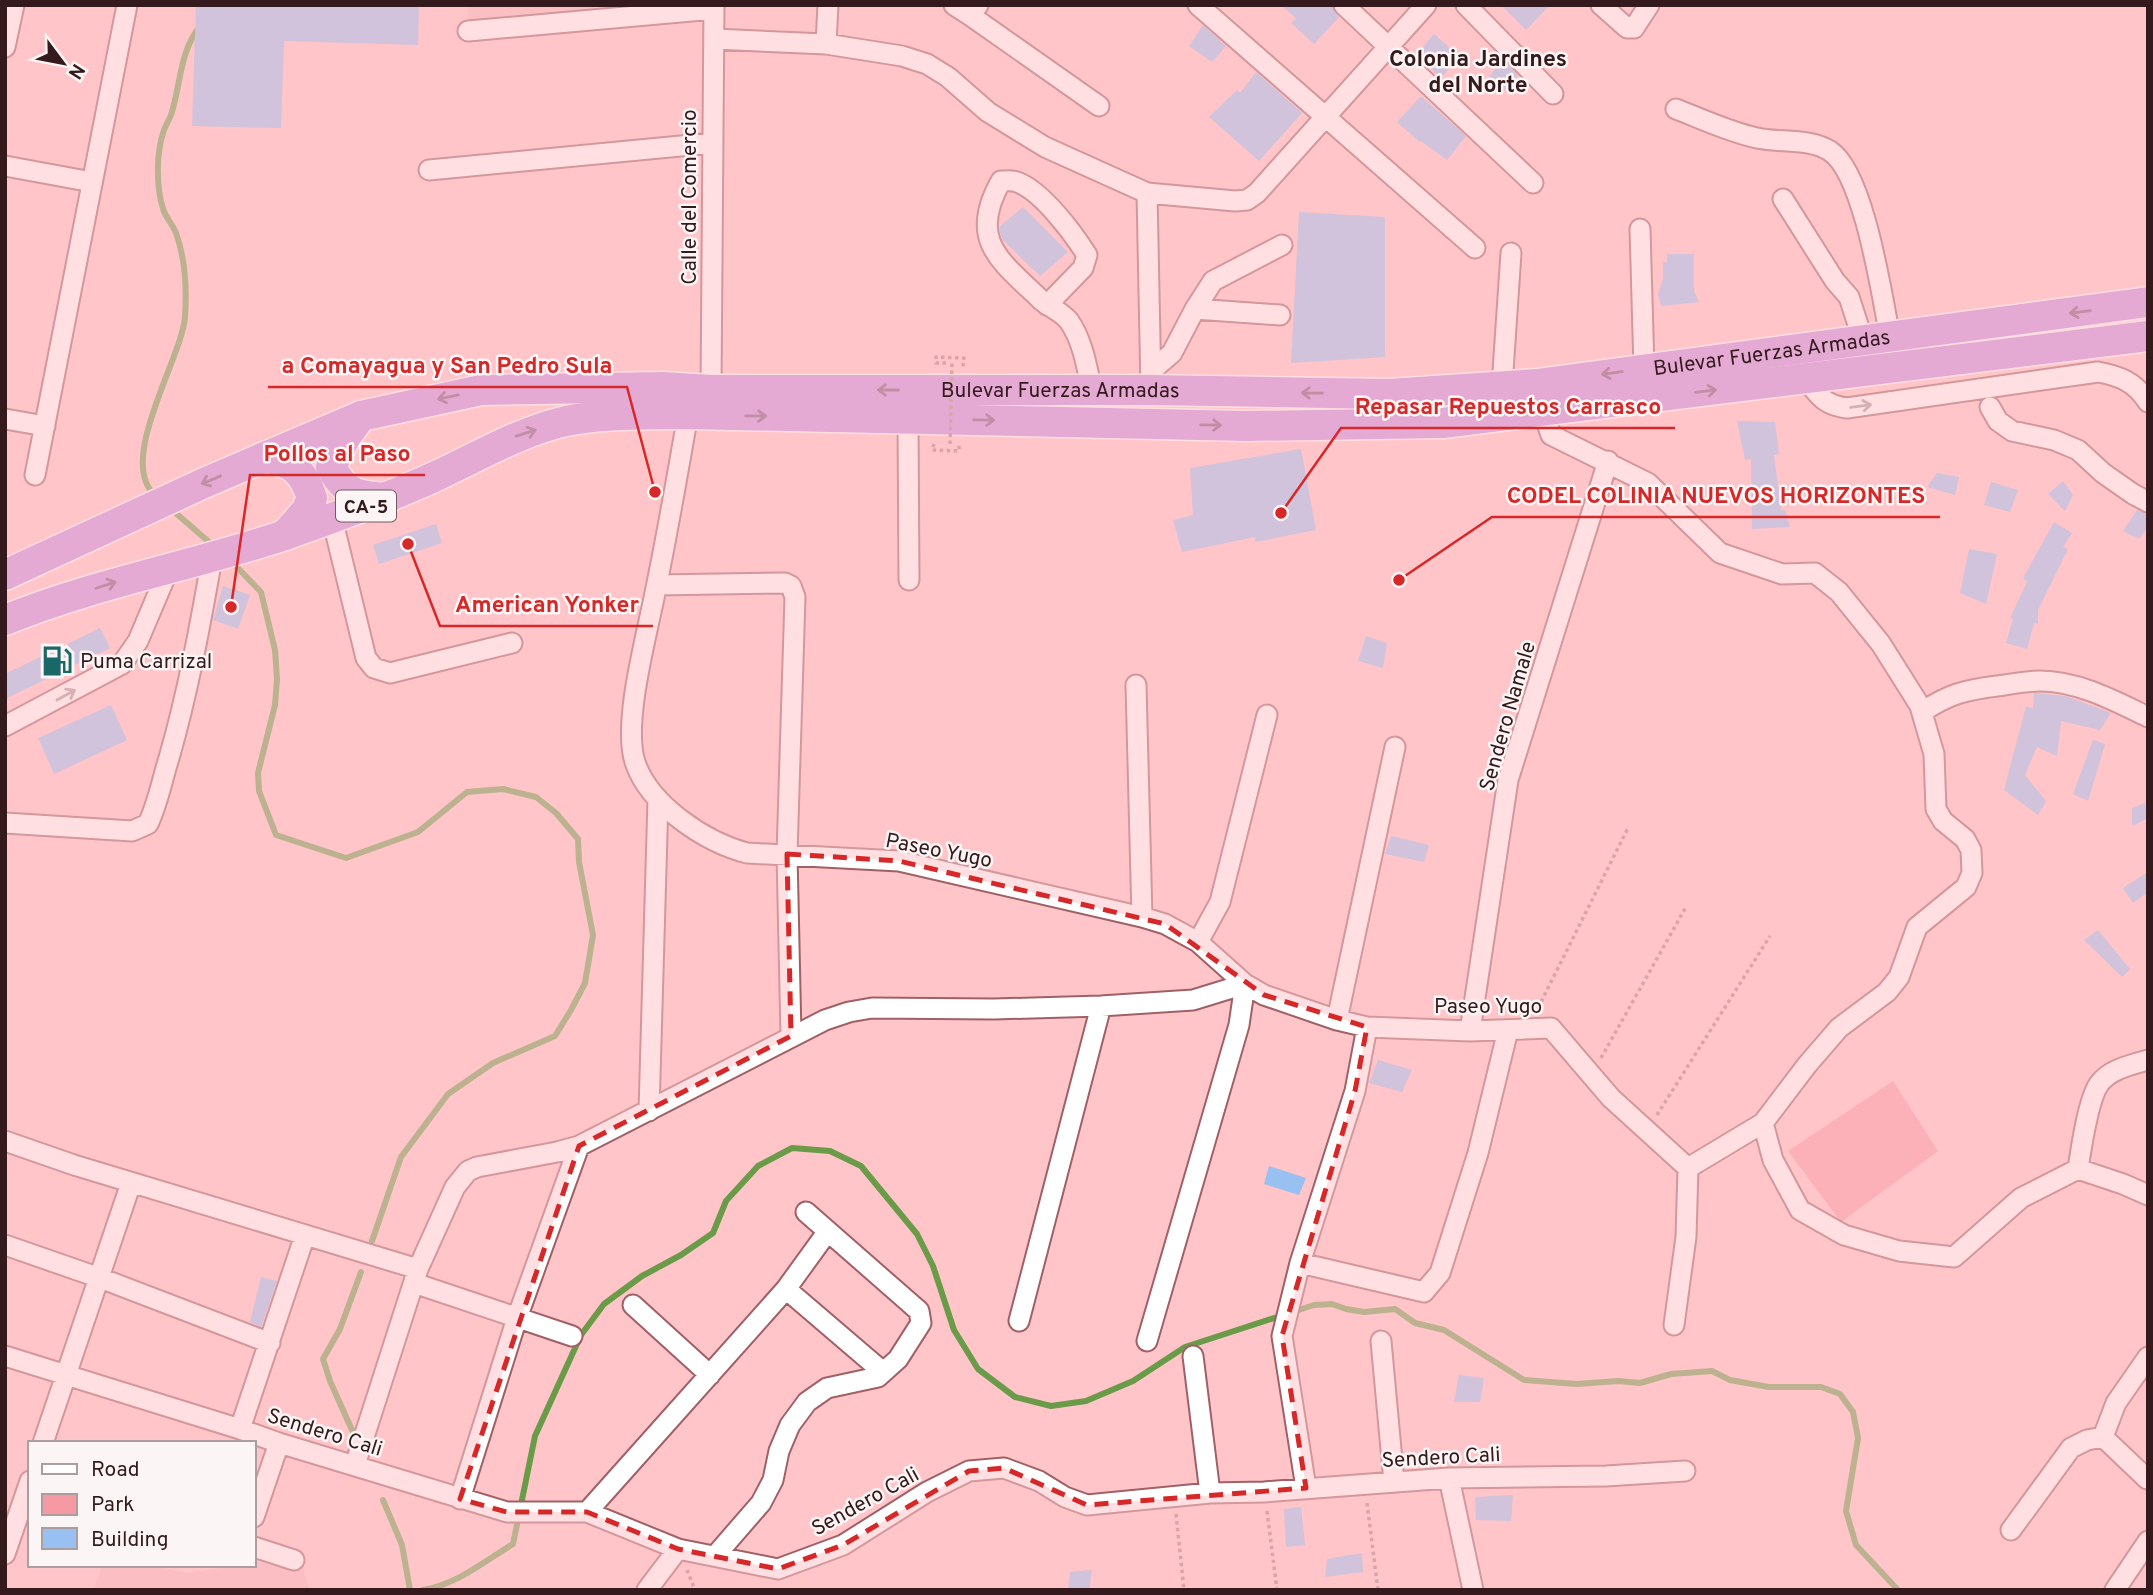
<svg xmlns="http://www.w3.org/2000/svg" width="2153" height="1595" font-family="Overpass,sans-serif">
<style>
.built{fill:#f6b7bb}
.green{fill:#f59aa2}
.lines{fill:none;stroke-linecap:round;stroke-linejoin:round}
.stream{stroke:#6a9b49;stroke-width:6}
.building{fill:#98c0f1}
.minor-casing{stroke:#9f6066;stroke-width:23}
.highway-casing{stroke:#fff;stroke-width:33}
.path{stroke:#aa7e81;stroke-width:3.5;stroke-dasharray:3.5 3.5;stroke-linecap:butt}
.minor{stroke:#fff;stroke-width:19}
.highway{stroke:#c689e3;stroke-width:30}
.path-bridge{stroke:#aa7e81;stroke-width:3.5;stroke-dasharray:3.5 3.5;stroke-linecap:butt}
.oneway{stroke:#764c76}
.oneway2{stroke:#a49899}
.marked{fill:none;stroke:#d62828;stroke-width:5;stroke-dasharray:14 9;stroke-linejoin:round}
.labels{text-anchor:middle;stroke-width:5;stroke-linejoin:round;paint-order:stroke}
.shield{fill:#fcf5f5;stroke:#705c5e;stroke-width:2}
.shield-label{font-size:19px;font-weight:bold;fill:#341a1d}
.street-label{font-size:21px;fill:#341a1d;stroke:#fcf5f5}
.poi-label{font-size:21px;fill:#341a1d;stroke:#fcf5f5;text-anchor:start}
.neighbourhood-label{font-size:23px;font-weight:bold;fill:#341a1d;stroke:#fcf5f5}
.leader{fill:none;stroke:#d62828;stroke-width:2.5}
.callout-dot{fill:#d62828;stroke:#fcf5f5;stroke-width:2.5}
.callout-label{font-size:23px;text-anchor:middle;font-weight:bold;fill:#d62828;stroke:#fcf5f5;stroke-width:5;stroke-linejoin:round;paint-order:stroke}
</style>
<rect width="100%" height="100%" fill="#ffc5c9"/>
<path class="built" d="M468,5H665L468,24Z
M254,1556L302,1567L310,1590H94L102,1565H150L186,1573L229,1567V1565H254Z"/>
<path class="green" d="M1893,1081L1938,1151L1841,1222L1788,1151Z"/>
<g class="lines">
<path class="stream" d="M155,495C116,461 182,358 185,317C187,288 186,261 176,233C173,225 166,218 163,209C156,186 156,153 164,130C166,125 169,120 171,115C181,85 179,51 201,25
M171,509L216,548
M232,562L261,592L275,650L277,679L275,705L258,773L259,791L276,835L346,858L418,832L467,792L503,789L536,797L556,813L578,839L579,862L593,935L585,983L571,1010L555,1036L493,1063L448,1094L401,1157L372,1241
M356,1439L330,1381L323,1359L340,1329L361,1272
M383,1500L402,1545L410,1590
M423,1590C456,1585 485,1561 513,1544L535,1436L581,1335L604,1304L642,1276L681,1255L713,1233L726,1201L758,1166L792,1148L830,1151L861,1166L917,1234L933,1266L954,1330L978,1369L1015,1397L1051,1406L1086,1401L1133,1381L1185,1347L1314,1305L1332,1304L1346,1309L1364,1312L1395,1309L1415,1323L1444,1330L1524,1380L1577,1384L1618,1381L1640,1383L1671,1374L1712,1371L1730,1380L1769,1387H1821L1840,1394L1853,1412L1858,1438L1846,1511L1856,1545L1898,1590"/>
</g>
<path class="building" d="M196,5H419L418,45L284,41L281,128L192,126Z
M1281,5H1332L1339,17L1314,44L1291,23L1296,18Z
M1501,5H1550L1526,30Z
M1203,25L1226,46L1212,62L1189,46Z
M1434,34L1459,56L1441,78L1416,55Z
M1503,60L1518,75L1501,94L1486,80Z
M1256,72L1302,113L1259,161L1209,117L1237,90L1240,93Z
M1421,96L1466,136L1447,160L1421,141L1420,142L1397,122Z
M1023,207L1068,252L1040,276L1003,240L1000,232V226Z
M1299,212L1385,217V357L1291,363Z
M1667,254H1694V291L1699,302L1661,306L1658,294L1663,279V262H1667Z
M1737,421L1775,422L1779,454L1774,455L1781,510H1785L1790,527L1752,529L1751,459L1745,460Z
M1301,449L1316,530L1255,542V537L1182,552L1173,520L1193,515L1190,468Z
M1937,473L1959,477L1955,495L1927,487Z
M2063,481L2073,495L2065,511L2048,494Z
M1991,482L2018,490L2010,512L1984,505Z
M2137,510L2148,514V527L2139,539L2123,531Z
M2054,522L2072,533L2063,547L2068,549L2038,610V624L2034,623L2027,649L2006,643L2013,619L2010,618L2027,582L2023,578Z
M436,524L442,543L379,564L373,545Z
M1969,549L1997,554L1986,604L1960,593Z
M223,586L250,595L238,629L213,620Z
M100,628L110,648L5,699V674Z
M1366,636L1387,643L1383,668L1358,661Z
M2034,693L2066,696L2111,713L2100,730L2061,721L2057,756L2037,747L2025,775L2046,801L2038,815L2004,790L2026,706L2033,709Z
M111,705L127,740L54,774L38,738Z
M2093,740L2105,744L2088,801L2073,794Z
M2145,803L2148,818L2132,826V808Z
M1391,836L1429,845L1424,862L1385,854Z
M2148,872V892L2133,903L2123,888Z
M2098,930L2130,969L2122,977L2084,940Z
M1378,1060L1412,1070L1402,1092L1369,1083Z
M1269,1166L1306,1178L1299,1195L1264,1184Z
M261,1277L277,1281L261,1327L250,1322Z
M1459,1375L1484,1378L1480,1402H1454Z
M1513,1495L1511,1521L1476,1520L1475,1497Z
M1301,1507L1305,1545L1286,1547L1284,1509Z
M1362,1553L1363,1572L1325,1577L1327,1559Z
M1092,1570L1089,1590H1068L1070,1572Z"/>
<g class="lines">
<g class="minor-casing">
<path id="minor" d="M954,5L971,16
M978,5L971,16L1099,106
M1198,5L1475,248
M1344,5L1533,183
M1466,5L1553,94
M1601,5L1627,28H1634L1649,5
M468,31L714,9
M714,39L826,44L902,56L927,64L948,77L988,112L1045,147L1147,193L1235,201L1247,200L1257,193L1426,5
M826,44L828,5
M5,47L14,5
M1676,109C1702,119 1729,132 1757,138C1779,143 1810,138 1830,151C1864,173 1882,296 1890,337
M5,166L92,182
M429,170L712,143
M1147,193L1151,390
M1783,199L1835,281L1849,297L1863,340
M1640,229L1644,369
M1047,305L1083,268L1087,255C1073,233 1042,191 1017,182C1012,180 1006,181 1001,181C967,241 1001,261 1042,301C1050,307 1063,313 1069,321C1083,341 1087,368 1092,391
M1195,309L1280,315
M1151,371L1172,353L1195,309L1213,281L1282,245
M1805,378C1819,396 1824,405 1847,408L2098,372C2120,376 2135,382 2148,402
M1502,386L1511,253
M711,390L714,5
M1990,407L1998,421L2012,431L2054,440L2078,450L2103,473L2133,494L2148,502
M688,414C678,472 668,530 656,588C648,631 622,722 635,762C649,805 705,842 747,853L899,861L1142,917L1165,924L1198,942L1245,984L1264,995L1337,1020L1367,1027L1470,1031L1551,1028L1611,1098L1688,1168L1763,1123L1807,1065L1839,1028L1887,992L1899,977L1917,927L1966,887L1972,873L1971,850L1965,839L1943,821L1936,809L1934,754L1920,706L1881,644L1839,592L1815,573L1782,574L1720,553L1648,483L1551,435L1543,411
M5,419L45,426
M908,419L909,580
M35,475L127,5
M332,518L366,658L374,668L390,673L512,643
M657,585L785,583L791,586L795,597L787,854L791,1036
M1136,685L1142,917
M1922,712C1949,694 1965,690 1997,686C2011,684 2026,681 2040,681C2078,681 2115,701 2148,717
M5,726L122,664L138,641L169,568
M5,823L132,831L148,824C158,803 162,780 169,758C188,692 200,626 212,558
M1198,942L1220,902L1267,715
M1337,1020L1395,747
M1470,1031L1508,780L1608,461
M649,1111L658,799
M1763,1123L1773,1160L1800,1210L1844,1235L1899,1251L1954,1257L2021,1198L2078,1169L2123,1184L2148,1195
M5,1141L74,1165L418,1269
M2078,1169C2081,1149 2088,1100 2099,1084C2110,1069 2131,1065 2148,1060
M5,1245L100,1278L270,1343
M1300,1263L1424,1292L1440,1273L1478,1153L1508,1030
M414,1283L572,1336
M786,1289L883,1372
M633,1305L710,1375
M1019,1321L1101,1006
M1674,1325L1686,1237L1688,1168
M1381,1341L1394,1482
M5,1356L240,1429L279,1443L507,1512H587L678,1549L778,1569L843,1545L927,1492L969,1471L1004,1468L1039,1481L1065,1497L1087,1505L1210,1493L1264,1492L1449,1478L1606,1476L1685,1471
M1193,1356L1210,1493
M240,1429L305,1235
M43,1443L131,1183
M355,1465L418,1269L455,1187L468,1171L477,1167L557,1152L579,1146L825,1020L849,1012L872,1008L994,1009L1101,1006L1193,1000L1245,984L1239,1025L1147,1341
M1449,1478L1473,1590
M2147,1479L2103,1437L2116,1403L2148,1357
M1306,1488L1282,1336L1300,1263L1355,1091L1367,1027
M460,1499L517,1318L579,1146
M587,1512L786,1289L828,1231
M254,1517L279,1443
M2011,1530L2071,1448L2087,1440L2103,1437
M254,1547L294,1560
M5,1554L30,1481
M715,1556L761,1503L773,1480L779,1451L790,1425L807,1402L827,1388L878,1377L898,1359L921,1323L919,1311L806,1212
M647,1590L678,1549
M2115,1590L2148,1541"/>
</g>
<g class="highway-casing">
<g id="highway">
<path d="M361,416L345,438L331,467C346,495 358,496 388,498"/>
<path d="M262,458C291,460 303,470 312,498L306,511L285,535"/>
<path id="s1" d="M5,575L204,483L361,416L481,390L663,387L711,390H1151L1389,394L1537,384L2148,302"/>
<path d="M5,620C96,583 192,566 285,535C336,517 386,499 434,477C478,457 518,432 566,421C605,413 648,415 688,414L1246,426L1443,423L2148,336"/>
</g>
</g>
<path class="path" d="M946,363H936V357L964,358L963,367
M934,444L932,450L959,451V443
M1538,1008L1628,828
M1601,1058L1686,907
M1657,1115L1770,936
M1367,1503L1378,1590
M1267,1511L1277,1590
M1176,1514L1184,1590
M687,1570L695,1590"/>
<use href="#minor" class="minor"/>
<use href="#highway" class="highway"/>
<path class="path-bridge" d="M950,444L952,363"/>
</g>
<defs><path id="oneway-shaft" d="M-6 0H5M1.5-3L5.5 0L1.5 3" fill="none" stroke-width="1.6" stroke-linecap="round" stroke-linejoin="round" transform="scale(1.75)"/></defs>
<g class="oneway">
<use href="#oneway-shaft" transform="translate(2080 312) rotate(172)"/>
<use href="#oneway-shaft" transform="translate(1612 373) rotate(172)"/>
<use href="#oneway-shaft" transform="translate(888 390) rotate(-180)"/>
<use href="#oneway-shaft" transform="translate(1706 391) rotate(-7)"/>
<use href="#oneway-shaft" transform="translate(1312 393) rotate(-179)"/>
<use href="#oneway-shaft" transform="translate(448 397) rotate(168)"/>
<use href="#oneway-shaft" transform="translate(756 416) rotate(1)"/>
<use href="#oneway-shaft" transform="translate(984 420) rotate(1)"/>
<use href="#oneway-shaft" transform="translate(1211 425) rotate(1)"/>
<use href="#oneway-shaft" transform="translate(526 433) rotate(-17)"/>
<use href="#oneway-shaft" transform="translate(211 480) rotate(157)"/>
<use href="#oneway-shaft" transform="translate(106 585) rotate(-18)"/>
</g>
<g class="oneway2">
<use href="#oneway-shaft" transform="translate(1861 406) rotate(-8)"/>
<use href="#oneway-shaft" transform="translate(66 695) rotate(-29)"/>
</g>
<path d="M0 0H2153V1595H0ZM787,854L899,861L1165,924L1264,995L1367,1027L1355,1091L1282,1336L1306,1488L1087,1505L1004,1468L969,1471L843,1545L778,1569L678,1549L587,1512H507L460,1499L579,1146L791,1036Z" fill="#ffc5c9" fill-opacity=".55" fill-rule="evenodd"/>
<path class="marked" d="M787,854L899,861L1165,924L1264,995L1367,1027L1355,1091L1282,1336L1306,1488L1087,1505L1004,1468L969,1471L843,1545L778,1569L678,1549L587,1512H507L460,1499L579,1146L791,1036Z"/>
<defs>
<g id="fuel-bare" transform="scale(2.415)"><path d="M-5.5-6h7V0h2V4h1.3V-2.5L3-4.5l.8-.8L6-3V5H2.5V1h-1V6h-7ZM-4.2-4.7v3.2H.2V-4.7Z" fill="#1a6767" stroke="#fcf5f5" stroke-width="2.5" paint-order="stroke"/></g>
</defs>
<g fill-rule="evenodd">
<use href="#fuel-bare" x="57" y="661"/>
</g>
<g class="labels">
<rect class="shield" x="336" y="490.5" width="60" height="31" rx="5"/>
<g class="shield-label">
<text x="366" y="513">CA-5</text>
</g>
<g class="street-label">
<text transform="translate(689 197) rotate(-90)" y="7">Calle del Comercio</text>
<text dy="7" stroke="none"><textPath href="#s1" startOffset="1806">Bulevar Fuerzas Armadas</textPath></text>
<text dy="7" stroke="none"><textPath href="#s1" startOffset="1092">Bulevar Fuerzas Armadas</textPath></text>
<text transform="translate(1507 716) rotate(-74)" y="7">Sendero Namale</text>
<text transform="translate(939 850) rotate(11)" y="7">Paseo Yugo</text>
<text x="1488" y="1013">Paseo Yugo</text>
<text transform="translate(325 1432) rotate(17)" y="7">Sendero Cali</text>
<text transform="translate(1441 1457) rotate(-3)" y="7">Sendero Cali</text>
<text transform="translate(865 1501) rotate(-29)" y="7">Sendero Cali</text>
</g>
<g class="poi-label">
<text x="80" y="668">Puma Carrizal</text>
</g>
<g class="neighbourhood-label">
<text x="1478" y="66">Colonia Jardines<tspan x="1478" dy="26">del Norte</tspan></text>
</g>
</g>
<path class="leader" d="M655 492L627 387H268M1281 513L1341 428H1675M231 607L250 475H425M1399 580L1492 517H1940M408 544L440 626H653"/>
<g class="callout-dot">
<circle cx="655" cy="492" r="7"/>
<circle cx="1281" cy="513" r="7"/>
<circle cx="231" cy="607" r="7"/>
<circle cx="1399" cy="580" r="7"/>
<circle cx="408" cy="544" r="7"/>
</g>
<g class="callout-label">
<text x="447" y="373">a Comayagua y San Pedro Sula</text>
<text x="1508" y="414">Repasar Repuestos Carrasco</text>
<text x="337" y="461">Pollos al Paso</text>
<text x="1716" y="503">CODEL COLINIA NUEVOS HORIZONTES</text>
<text x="547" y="612">American Yonker</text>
</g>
<rect width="2153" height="1595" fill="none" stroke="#341a1d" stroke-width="14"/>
<rect x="28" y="1441" width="228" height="126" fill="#fcf5f5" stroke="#ac9d9f" stroke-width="2"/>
<rect x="42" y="1464" width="35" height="10" fill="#ffffff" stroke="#ac9d9f" stroke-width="2"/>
<text x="91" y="1476" font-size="21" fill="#341a1d">Road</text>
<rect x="42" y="1494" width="35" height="21" fill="#f59aa2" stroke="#ac9d9f" stroke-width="2"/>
<text x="91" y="1511" font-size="21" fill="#341a1d">Park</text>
<rect x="42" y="1528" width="35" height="21" fill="#98c0f1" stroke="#ac9d9f" stroke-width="2"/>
<text x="91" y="1546" font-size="21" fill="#341a1d">Building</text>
<g transform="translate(63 63) rotate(122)" stroke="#fcf5f5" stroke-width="5" paint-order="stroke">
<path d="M0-5L12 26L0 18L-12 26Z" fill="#341a1d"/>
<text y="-10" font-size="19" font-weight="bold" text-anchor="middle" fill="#341a1d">N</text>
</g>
</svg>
